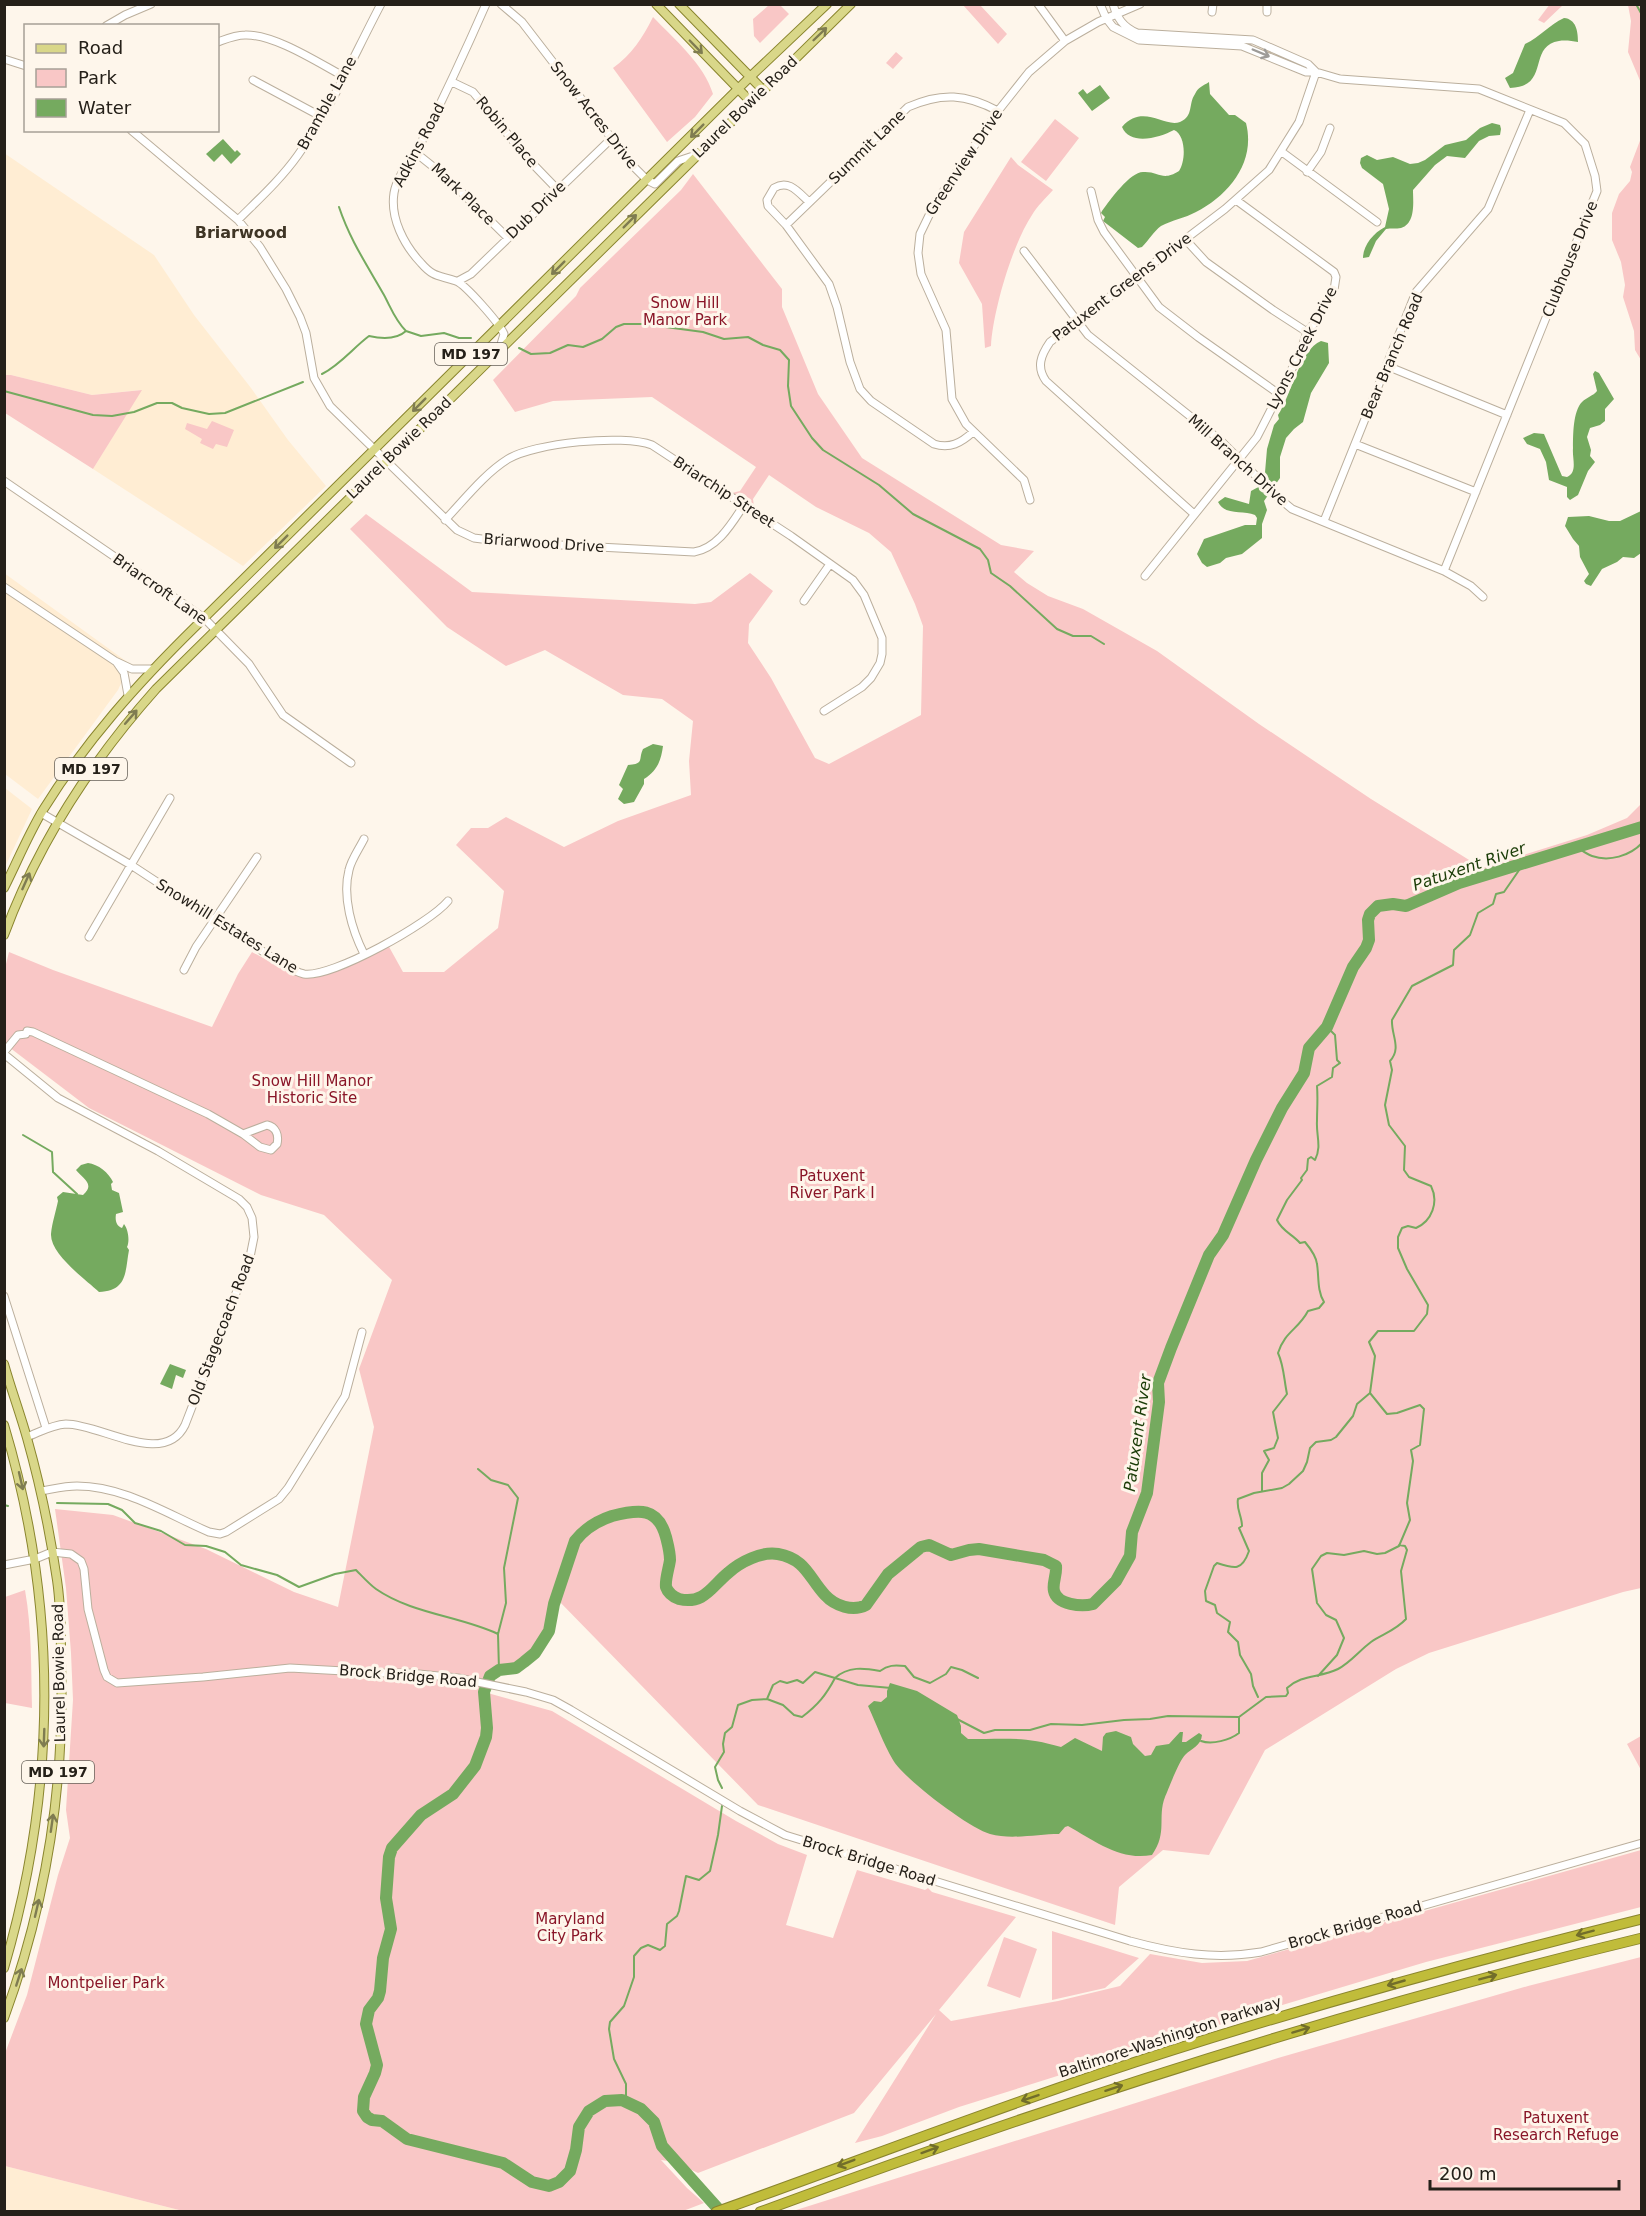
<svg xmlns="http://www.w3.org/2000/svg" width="1646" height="2216" font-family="'DejaVu Sans',sans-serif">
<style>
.built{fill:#ffedd3}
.green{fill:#f9c7c6}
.water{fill:#75aa5f}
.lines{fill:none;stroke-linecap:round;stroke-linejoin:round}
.stream{stroke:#75aa5f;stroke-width:2}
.river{stroke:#75aa5f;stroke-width:12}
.minor-casing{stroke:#bbaf9d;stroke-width:9}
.major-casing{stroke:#8a852e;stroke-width:10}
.highway-casing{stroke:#8a852e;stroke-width:11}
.minor{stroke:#fff;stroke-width:7}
.major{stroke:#d9d789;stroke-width:8}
.highway{stroke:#c0bc3a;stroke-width:9}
.oneway{stroke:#7f7c51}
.oneway2{stroke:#9d9b98}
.oneway3{stroke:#726e2a}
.labels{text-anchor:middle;stroke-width:6;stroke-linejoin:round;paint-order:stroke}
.shield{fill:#fef6eb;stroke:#666058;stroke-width:1.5}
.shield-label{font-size:14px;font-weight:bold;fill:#252019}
.street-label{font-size:15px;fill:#252019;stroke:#fef6eb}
.park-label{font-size:15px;fill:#8a1628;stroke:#fef6eb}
.neighbourhood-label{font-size:16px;font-weight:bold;fill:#3f3525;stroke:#fef6eb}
.water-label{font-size:16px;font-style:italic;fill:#1a3c07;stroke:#fef6eb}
</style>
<rect width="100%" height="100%" fill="#fef6eb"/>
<path class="built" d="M4,153L154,255L194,315L251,388L288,440L326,486L243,566L93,469L141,390L92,395L11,375H5Z
M4,573L130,664L118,690L38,799L5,774Z
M5,788L32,809L5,867Z
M5,2166L183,2211H5Z"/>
<path class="green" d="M1550,4L1563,5L1544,23L1538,20Z
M769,5H780L789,14L760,43L754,36L753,19Z
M963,5H980L1007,34L998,44Z
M1628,5H1641V83L1628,52L1631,21Z
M653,17C675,40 704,64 713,94L695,117L667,142L613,68C632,54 642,39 653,17Z
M896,52L903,58L893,69L886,63Z
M1055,119L1079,138L1046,181L1021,162Z
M1641,138V360L1635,350L1634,331L1623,297L1625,285L1621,262L1612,240V213L1619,194L1630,181L1632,172L1630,167Z
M1011,157L1018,165L1053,190C1046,198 1037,206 1032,215C1012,245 993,311 991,346L985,348L982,304L959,263L964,232Z
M693,174L782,289V307L818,394L862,458L1001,545L1034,551L1014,572L1027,583L1048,596L1083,609L1157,651L1259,724L1371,799L1482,868L1587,835L1627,818L1641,804V1588L1623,1592L1429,1653L1396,1669L1265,1750L1209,1855L1163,1850L1119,1887L1115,1925L758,1805L557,1599L549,1631L535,1653L516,1668L493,1672L484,1692L552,1711L736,1821L778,1844L807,1855L786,1925L833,1938L857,1870L925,1890L928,1888L932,1892L1016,1917L939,2010L951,2021L1058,2001L1120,1986L1150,1954L1202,1963L1247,1961L1641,1850V1907L1426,1962L1279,2006L959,2107L882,2136L855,2143L936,2014L854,2113L698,2173L675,2162L661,2160L687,2188L704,2203L683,2211H183L5,2166L4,2056L27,1995L58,1875L70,1838L66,1810L73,1700L71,1653L66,1588L55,1509L113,1515L206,1549L294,1592L338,1607L374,1427L359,1369L392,1280L324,1215L261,1195L89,1108L5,1044L4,972L9,952L53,970L212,1027L238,974L252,952L284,969L317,973L388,945L403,972H444L498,928L504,891L456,845L471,828H488L506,817L564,847L618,821L691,795L689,761L693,721L662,699L623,695L545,650L506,666L447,627L350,529L366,514L472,592L695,604L711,602L750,573L773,591L749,624L748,643L771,678L815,758L829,764L921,715L923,626L915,604L891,552L869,533L816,507L769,475L753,499L754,507L732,493L740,491L756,467L652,397L553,401L515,412L493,380L576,296L580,288L681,190Z
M5,375H11L92,395L142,390L93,469L5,413Z
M212,421L234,430L227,447L216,444L213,449L200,443L202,439L185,429L187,423L207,429Z
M25,1590C32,1629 31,1669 32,1708L5,1703V1597Z
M1641,1736V1770L1627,1744Z
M1052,1931L1139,1958L1105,1988L1052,2000Z
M1004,1937L1037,1949L1020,1998L987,1986Z
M1641,1957V2211H793L1278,2058L1528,1986Z"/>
<path class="water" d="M1564,18C1576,19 1578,31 1578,42C1572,41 1565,40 1559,41C1527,46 1551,87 1510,88L1505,78L1513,73L1525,44C1540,37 1549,25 1564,18Z
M1209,82L1210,94L1229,115H1235L1246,123C1256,162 1229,195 1196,212C1185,218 1172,220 1161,226C1154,231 1149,240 1142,247L1138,248L1103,221L1105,217L1101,213L1102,211C1110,200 1130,172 1143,172C1159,171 1162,182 1179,171C1186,161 1186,135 1174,130C1159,138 1130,146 1122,127C1143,103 1164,128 1180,122C1194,116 1188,104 1195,94C1198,87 1203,86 1209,82Z
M1100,85L1110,98L1092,111L1078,93L1083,89L1087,94Z
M1492,123L1500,125L1501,129L1500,135L1489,136L1479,141L1465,158L1447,156L1435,165L1413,190C1413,202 1416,223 1401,228C1396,229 1391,228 1386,229L1376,241L1369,257L1363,258C1363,246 1373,233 1385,227L1389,209L1383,184L1362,168L1360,163L1361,158L1367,155L1377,160L1393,157L1410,164L1418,163L1425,160L1445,145L1466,140L1480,128Z
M223,139L235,152L237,150L241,154L231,164L222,154L214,162L206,154Z
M1321,341L1328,343L1329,363L1311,393L1303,422L1294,429L1286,438L1280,457V478L1264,501L1267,510L1262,524V538L1242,554L1226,558L1220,563L1207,567L1202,563L1197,554L1204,539L1245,525H1256L1257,518L1255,515C1243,510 1225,516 1218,502L1225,497L1249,504L1251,491L1264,484L1267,449L1274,425L1279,419L1278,415C1291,396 1300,349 1321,341Z
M1595,371L1599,373L1614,399L1605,409V421L1600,425L1590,428L1587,437L1591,450L1590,456L1595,462L1588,471L1578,495L1570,500L1567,497V487L1549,480L1546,462L1540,449L1527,444L1523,438L1534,433L1544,434L1562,476L1567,477C1578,472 1572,459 1573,448C1573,435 1573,411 1582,402C1587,397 1593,396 1597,391L1593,374Z
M1641,511V553L1634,558L1623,557L1617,562L1602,569L1591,586L1586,584L1584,581L1589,574L1580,557L1579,546L1573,539L1565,526L1568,517L1589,516L1609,521H1620Z
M653,744L663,746C661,761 657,771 644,779V784L634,802L624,804L618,799L623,789L619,785L628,765C645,764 638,759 643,749Z
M88,1163C98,1164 109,1173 113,1182L111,1184L112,1190L119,1193L123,1212L116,1214C115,1220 116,1226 122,1228L124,1224C128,1229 130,1241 127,1247L129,1250C125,1271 128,1291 99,1292C85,1279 50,1254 51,1234C52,1223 56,1211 58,1201L57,1197L63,1192L83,1195C96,1184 82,1178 76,1170L81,1165Z
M170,1364L186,1370L183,1378L176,1375L172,1389L160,1384Z
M890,1683L917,1691L957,1715L961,1726V1733L968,1739C1005,1739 1024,1736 1061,1747L1075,1738L1102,1751L1103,1737L1106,1733L1116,1731L1131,1737L1133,1744L1145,1756L1151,1755L1156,1746L1169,1744L1180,1732H1183L1182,1742H1186L1199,1733L1202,1735C1201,1746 1192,1748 1185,1755C1179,1761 1169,1788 1165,1797C1157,1818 1168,1832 1152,1855C1120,1861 1095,1841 1068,1826L1065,1827L1059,1834C1038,1834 1011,1840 990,1834C969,1828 904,1779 893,1760C883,1743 876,1723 868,1706L874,1701L881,1702L887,1697V1691Z"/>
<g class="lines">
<path class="stream" d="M1636,4L1642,15
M339,207C350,240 367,265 384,295C391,308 395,320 406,331
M519,348L531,354L550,353L568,345L583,347L602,339L616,327L624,324H643L703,332L724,339L748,337L763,345L780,350L789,360L788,386L791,406L812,438L823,450L879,485L913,514L980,549L988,560L991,573L1010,586L1057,629L1073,636H1091L1104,644
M322,374C340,365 353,348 369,336C382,339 396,340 406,331L421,336L444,333L459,338H471
M4,391L93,415L112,416L134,412L157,403H172L182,408L209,414L225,413L303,382
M1575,846C1580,849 1586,854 1592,856C1609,862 1630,856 1642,843
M23,1135L52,1152L53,1172L77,1194
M478,1469L491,1480L508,1485L518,1498L504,1568L506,1603L498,1634
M1262,1491V1473L1269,1460L1264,1451L1274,1448L1278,1438L1273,1412L1287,1394C1284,1380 1284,1366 1278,1353C1285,1331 1298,1330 1308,1311L1319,1308L1324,1302C1317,1291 1319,1276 1317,1264C1316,1256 1310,1248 1305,1242L1300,1243C1292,1234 1282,1231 1277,1220L1287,1200L1302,1180L1301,1178L1307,1170L1308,1159L1311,1157L1315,1160C1322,1146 1316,1136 1317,1121C1317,1110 1318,1098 1317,1086L1332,1077L1333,1068L1340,1063L1337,1060L1335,1035L1327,1027
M57,1503L108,1504L122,1510L135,1523L161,1531L185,1545L206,1546L225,1552L241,1565L277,1575L299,1587L335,1574L356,1570C362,1576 369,1584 376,1589C412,1614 460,1616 498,1634L499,1670
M4,1505L8,1506
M1318,1676L1337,1655L1344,1638L1336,1620L1326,1615L1317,1603L1312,1569L1321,1556L1327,1553L1344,1555L1364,1551L1377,1554L1385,1553L1399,1546L1410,1520L1407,1503L1413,1461L1411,1450L1420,1445L1424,1409L1420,1405L1397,1413L1387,1414L1370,1393
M1258,1697L1253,1686L1251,1674L1240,1655L1238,1642L1228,1632L1230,1622L1217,1613L1215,1605L1206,1601L1205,1591L1214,1566L1217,1563C1235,1569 1242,1571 1249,1551L1239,1528L1242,1526C1242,1516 1236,1509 1238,1499L1254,1493L1282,1488L1289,1484L1303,1471L1307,1462L1310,1448L1316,1442L1331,1440L1336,1437L1353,1416L1357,1404L1370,1393L1375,1356L1369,1342L1378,1331H1414L1427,1314L1428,1305L1407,1269L1398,1248V1237L1402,1228L1408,1226L1416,1228C1432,1221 1439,1202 1431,1186L1409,1177L1404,1170L1405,1146L1389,1125L1385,1105L1392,1070L1390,1061C1402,1048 1391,1035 1392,1020L1412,986L1453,965L1454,950L1470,935L1478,913L1493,904L1496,894L1504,892L1524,863
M767,1699L783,1705L794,1715L802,1717C818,1705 826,1695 835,1678L858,1685L891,1688
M957,1719L984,1733L995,1730H1030L1051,1724L1082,1725L1124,1720L1150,1719L1168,1716L1239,1717L1266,1697L1286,1696L1288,1693L1287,1688C1302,1674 1320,1678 1338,1669C1350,1663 1360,1650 1371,1642C1383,1634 1396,1630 1406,1619L1401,1571L1407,1550L1405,1546L1399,1545
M1201,1741C1212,1745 1230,1740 1239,1733V1717
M722,1788L718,1780L715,1767L724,1752L723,1744L725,1733L732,1727L738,1705L752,1700L767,1699L773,1685L780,1681L787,1683L797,1680L803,1683L815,1672L835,1678C848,1666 864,1668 880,1671C888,1665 894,1665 905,1666L914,1677L930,1683L946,1674L951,1667L962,1670L978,1678
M626,2102V2084L614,2059L609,2029L610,2022L624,2006L634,1977V1956L641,1948L648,1945L660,1950L665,1946L667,1924L677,1916L679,1911L686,1876L699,1880L710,1871L718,1835L722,1806"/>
<path class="river" d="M721,2212L662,2146L654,2122L641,2109L622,2100L605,2101L589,2111L579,2127L576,2150L570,2171L559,2182L549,2186L532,2182L503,2163L407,2139L382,2121L372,2120L367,2117L363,2111L364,2097L375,2073L377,2065L366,2024L369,2010L378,1998L380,1991L383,1958L391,1929L386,1898L389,1857L392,1848L421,1815L453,1794L475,1766L486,1737L487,1728L484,1692L490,1676L499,1670L516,1668L524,1662L535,1653L549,1631L554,1604L575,1541C585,1528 597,1521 612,1516C639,1509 658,1507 666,1537C668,1545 670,1552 670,1560C669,1568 665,1579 666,1587C668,1593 674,1597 679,1599C704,1605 712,1586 728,1573C740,1562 762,1551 778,1554C806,1559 809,1578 825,1595C835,1606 853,1612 866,1605L888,1574L921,1547L929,1545L951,1555L969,1550L979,1549L1044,1560L1056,1566C1057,1575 1052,1583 1054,1591C1057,1605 1082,1607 1093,1604L1116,1581L1130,1556L1132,1532L1147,1493L1159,1402L1158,1383L1171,1348L1209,1255L1223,1235L1256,1160L1282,1108L1304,1073L1309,1048L1327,1027L1353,967L1366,948L1369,940L1368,920L1370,914L1378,906L1393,904L1406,906L1459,883L1642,827"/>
<g class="minor-casing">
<path id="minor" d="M486,4C465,52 443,99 420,145C412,160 397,175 394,193C390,218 404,245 421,263C434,278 439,275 456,281C465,284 500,324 504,334L499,351
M501,4L522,22L633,166L647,180L655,184L678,161L696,155
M1038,4L1065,41
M1100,4L1106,18L1113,27L1139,40L1242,46L1306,72H1316L1340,79L1479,89L1564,123L1585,144L1595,176L1597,191L1444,571
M1113,4C1117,18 1123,27 1137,33L1253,40L1308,64L1316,72
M1267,4V12
M1212,12L1213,4
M106,26L125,15L151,4
M218,42C226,39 235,35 245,35C274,34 317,62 343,76
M4,59L26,66
M253,80L322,117
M452,82L473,92L528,159L557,189
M131,130L238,220L260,247L286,289L300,317L306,333L314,378L330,406L457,530L474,538L505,542L694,552C718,548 732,523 744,505
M1282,152L1377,222
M416,153L446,177L508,238
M1307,172L1321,152L1330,128
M1091,191L1098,220L1104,232L1159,307L1198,337L1279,394
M809,202C798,192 789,179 774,188L767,200L768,206L786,225L829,284L837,307L850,362L860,389L871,401L934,444C950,449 961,443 973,432
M238,220C259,199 281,179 298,155C331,109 354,55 381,4
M786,225L908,107C942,92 966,94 998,111
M1185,239L1206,262L1273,310L1307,332
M1024,251L1088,335L1220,440L1275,495L1292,509L1444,571L1471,586L1483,597
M458,281L471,274L612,138
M1387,366L1507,415
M1355,444L1476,492
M4,481L204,618L249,664L283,715L351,763
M1030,500L1024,480L966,424L952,399L946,330L921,274L918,253L920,234L934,205L998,111L1029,72L1065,41L1098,22L1140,4
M1194,514L1046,381C1036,367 1041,355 1050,342L1225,209L1269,170L1299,122L1316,72
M445,520C464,500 484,474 508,459C534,443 623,434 652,445L791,536L853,580L864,595L882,638V654L880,663L871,678L862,687L824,711
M1324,521L1416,292L1488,209L1530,110
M1145,576L1257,437L1300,353L1307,332L1317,320L1334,290L1336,277L1334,272L1236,200
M4,587L115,661L132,669H153
M804,601L830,564
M117,663L124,673L128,695
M41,813L131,865L279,962C286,966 295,972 304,974C332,978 430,923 448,901
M364,839C359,849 351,860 349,870C342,897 352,930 364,954
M89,937L170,798
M184,970L196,947L257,857
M4,1052L18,1035L26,1034L27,1031L33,1032L208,1114L243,1134
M4,1054L58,1098L158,1151L239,1199L247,1207L252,1218L254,1237L250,1257L185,1425C164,1468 101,1424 66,1424C51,1425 40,1432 27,1437
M267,1125C276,1127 279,1135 277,1144L271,1150L260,1147L243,1134Z
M4,1296L46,1428
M41,1491C53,1489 65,1486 77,1486C124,1486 167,1514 209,1532L220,1534L226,1532L279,1499L288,1488L345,1396L362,1332
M4,1565L35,1559L52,1552L71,1554L81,1561L84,1569L88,1609L104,1670L107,1677L117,1683L203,1677L290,1668L380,1673H409L458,1678L526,1692L553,1700L571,1710L740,1811L785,1835L1130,1941C1174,1953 1215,1960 1261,1952L1642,1843"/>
</g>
<g class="major-casing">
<path id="major" d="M656,4L751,102
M679,4L763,90
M4,888C17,862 28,835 43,810C85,742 138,683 195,627L750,77L827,4
M4,935C38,843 91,762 156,689L851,4
M4,1364C11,1389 20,1413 27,1438C40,1484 50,1532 57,1580C61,1607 61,1634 61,1662C65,1783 46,1904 4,2018
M4,1425C58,1605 57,1788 4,1968"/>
</g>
<g class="highway-casing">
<path id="highway" d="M716,2212C845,2166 972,2117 1102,2073C1279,2014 1460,1964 1642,1919
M760,2212C1049,2105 1342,2010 1642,1938"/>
</g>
<use href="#minor" class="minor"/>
<use href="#major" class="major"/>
<use href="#highway" class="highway"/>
</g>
<defs><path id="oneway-shaft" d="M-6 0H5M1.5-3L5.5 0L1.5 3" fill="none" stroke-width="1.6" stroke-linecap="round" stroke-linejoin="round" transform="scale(1.5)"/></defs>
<g class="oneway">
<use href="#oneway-shaft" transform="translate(820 34) rotate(-44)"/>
<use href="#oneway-shaft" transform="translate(696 47) rotate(46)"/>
<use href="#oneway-shaft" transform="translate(697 131) rotate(135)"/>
<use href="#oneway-shaft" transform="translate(630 221) rotate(-45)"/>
<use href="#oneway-shaft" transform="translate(558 268) rotate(135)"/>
<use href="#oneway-shaft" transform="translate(419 405) rotate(135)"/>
<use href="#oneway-shaft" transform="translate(281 542) rotate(135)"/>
<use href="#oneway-shaft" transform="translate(131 717) rotate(-49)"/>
<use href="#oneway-shaft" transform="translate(26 881) rotate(-66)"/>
<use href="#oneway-shaft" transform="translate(21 1481) rotate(77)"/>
<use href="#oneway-shaft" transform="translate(44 1738) rotate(92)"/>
<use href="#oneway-shaft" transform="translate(52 1823) rotate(-82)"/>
<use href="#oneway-shaft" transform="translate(37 1908) rotate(-77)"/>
<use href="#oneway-shaft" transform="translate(19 1977) rotate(-72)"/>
</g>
<use class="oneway2" href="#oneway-shaft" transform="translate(1261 53) rotate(23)"/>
<g class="oneway3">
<use href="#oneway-shaft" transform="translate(1585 1933) rotate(165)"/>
<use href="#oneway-shaft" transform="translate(1488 1977) rotate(-15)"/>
<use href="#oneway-shaft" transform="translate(1396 1983) rotate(164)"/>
<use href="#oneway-shaft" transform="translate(1301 2030) rotate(-17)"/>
<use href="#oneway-shaft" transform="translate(1114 2088) rotate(-18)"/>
<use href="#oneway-shaft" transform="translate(1030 2098) rotate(161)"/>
<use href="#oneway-shaft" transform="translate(930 2150) rotate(-20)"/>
<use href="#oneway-shaft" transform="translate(846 2163) rotate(159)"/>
</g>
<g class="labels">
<g class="shield">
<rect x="435" y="343" width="72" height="22" rx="4.5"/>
<rect x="55" y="758" width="72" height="22" rx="4.5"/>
<rect x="22" y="1761" width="72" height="22" rx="4.5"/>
</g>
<g class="shield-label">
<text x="471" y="359">MD 197</text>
<text x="91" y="774">MD 197</text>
<text x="58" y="1777">MD 197</text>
</g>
<g class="street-label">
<text transform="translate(327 103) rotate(-61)" y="5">Bramble Lane</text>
<text transform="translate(745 107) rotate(-44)" y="5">Laurel Bowie Road</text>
<text transform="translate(594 115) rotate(52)" y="5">Snow Acres Drive</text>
<text transform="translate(507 132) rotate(50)" y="5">Robin Place</text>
<text transform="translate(419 145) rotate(-62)" y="5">Adkins Road</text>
<text transform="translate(867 147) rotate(-44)" y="5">Summit Lane</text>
<text transform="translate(964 162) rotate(-56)" y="5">Greenview Drive</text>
<text transform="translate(463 194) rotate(44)" y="5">Mark Place</text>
<text transform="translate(536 210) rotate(-44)" y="5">Dub Drive</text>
<text transform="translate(1570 259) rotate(-68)" y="5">Clubhouse Drive</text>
<text transform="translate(1122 287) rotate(-37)" y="5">Patuxent Greens Drive</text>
<text transform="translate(1302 348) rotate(-63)" y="5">Lyons Creek Drive</text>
<text transform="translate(1392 356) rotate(-67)" y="5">Bear Branch Road</text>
<text transform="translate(399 448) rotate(-44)" y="5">Laurel Bowie Road</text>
<text transform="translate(1238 460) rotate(42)" y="5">Mill Branch Drive</text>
<text transform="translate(724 492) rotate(33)" y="5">Briarchip Street</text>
<text transform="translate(544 543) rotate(4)" y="5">Briarwood Drive</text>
<text transform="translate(160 589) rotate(35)" y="5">Briarcroft Lane</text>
<text transform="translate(227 926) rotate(32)" y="5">Snowhill Estates Lane</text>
<text transform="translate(221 1330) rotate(-69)" y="5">Old Stagecoach Road</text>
<text transform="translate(59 1673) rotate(-91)" y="5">Laurel Bowie Road</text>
<text transform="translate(408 1676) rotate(5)" y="5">Brock Bridge Road</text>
<text transform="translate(869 1861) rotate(17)" y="5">Brock Bridge Road</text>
<text transform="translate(1355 1925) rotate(-16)" y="5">Brock Bridge Road</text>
<text transform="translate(1170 2037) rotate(-18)" y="5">Baltimore-Washington Parkway</text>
</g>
<g class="park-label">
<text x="685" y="308">Snow Hill<tspan x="685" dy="17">Manor Park</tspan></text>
<text x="312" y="1086">Snow Hill Manor<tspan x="312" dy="17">Historic Site</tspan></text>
<text x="832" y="1181">Patuxent<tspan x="832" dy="17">River Park I</tspan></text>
<text x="570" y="1924">Maryland<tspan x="570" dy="17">City Park</tspan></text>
<text x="106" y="1988">Montpelier Park</text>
<text x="1556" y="2123">Patuxent<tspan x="1556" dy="17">Research Refuge</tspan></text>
</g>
<g class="neighbourhood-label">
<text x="241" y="238">Briarwood</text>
</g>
<g class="water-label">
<text transform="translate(1469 866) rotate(-19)" y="6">Patuxent River</text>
<text transform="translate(1137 1433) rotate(-82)" y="6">Patuxent River</text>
</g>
</g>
<rect width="1646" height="2216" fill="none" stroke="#252019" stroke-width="12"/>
<rect x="24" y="24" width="195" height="108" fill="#fef6eb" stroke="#a7a097" stroke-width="1.5"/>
<rect x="36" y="44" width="30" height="9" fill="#d9d789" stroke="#a7a097" stroke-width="1.5"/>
<text x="78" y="54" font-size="18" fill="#252019">Road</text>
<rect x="36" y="69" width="30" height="18" fill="#f9c7c6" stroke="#a7a097" stroke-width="1.5"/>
<text x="78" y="84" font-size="18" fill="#252019">Park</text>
<rect x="36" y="99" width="30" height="18" fill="#75aa5f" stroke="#a7a097" stroke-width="1.5"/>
<text x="78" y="114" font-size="18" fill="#252019">Water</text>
<path d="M1430 2180v9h189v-9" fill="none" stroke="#252019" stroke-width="3"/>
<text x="1439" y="2180" font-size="18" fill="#252019" stroke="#fef6eb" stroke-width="4.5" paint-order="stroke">200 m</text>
</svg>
